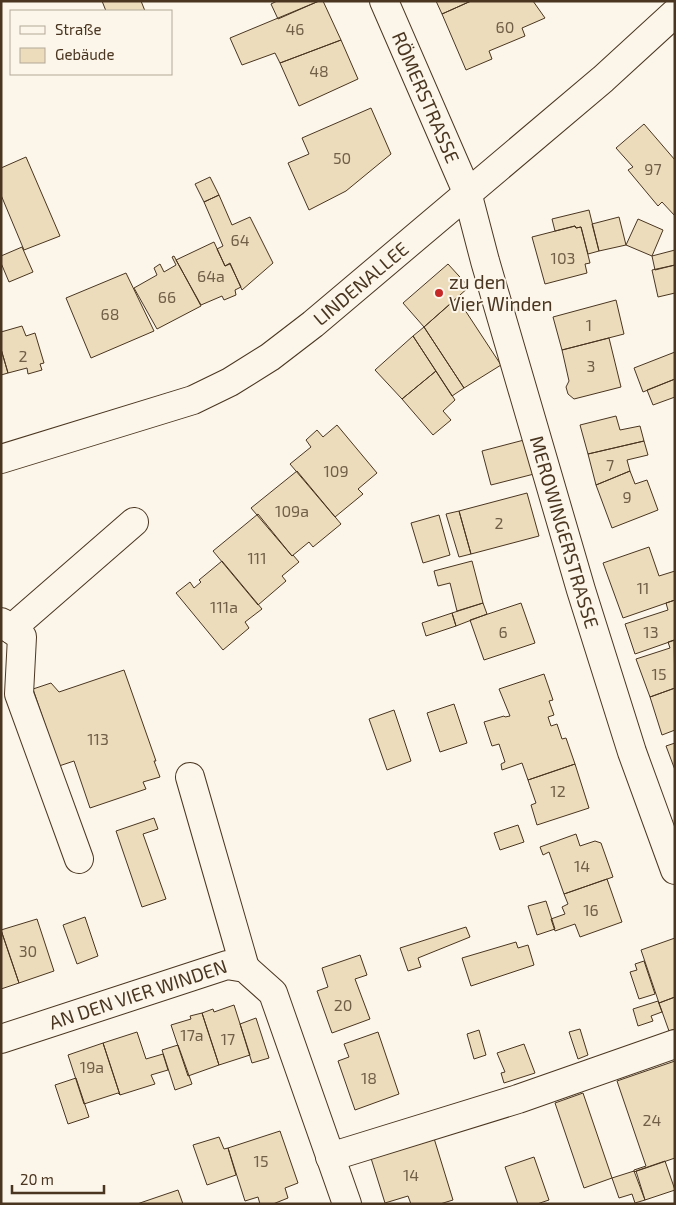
<svg xmlns="http://www.w3.org/2000/svg" width="676" height="1205" font-family="'Exo 2',sans-serif">
<style>
.building{fill:#ecdcbc;stroke:#4a3520}
.lines{fill:none;stroke-linecap:round;stroke-linejoin:round}
.minor-casing{stroke:#4a3520;stroke-width:30}
.major-casing{stroke:#4a3520;stroke-width:30}
.minor{stroke:#fbf6e9;stroke-width:28}
.major{stroke:#fbf6e9;stroke-width:28}
.poi-dot{fill:#c62828;stroke:#fbf6e9;stroke-width:2}
.labels{text-anchor:middle;stroke-width:4;stroke-linejoin:round;paint-order:stroke}
.number-label{font-size:16px;fill:#725f47}
.street-label{font-size:19px;fill:#4a3520;stroke:#fbf6e9}
.poi-label{font-size:19px;fill:#4a3520;stroke:#fbf6e9;text-anchor:start}
</style>
<rect width="100%" height="100%" fill="#fbf6e9"/>
<path class="building" d="M102,1H141L145,11H106Z
M277,1H319L278,19L271,4Z
M319,1H323L341,40L280,63L275,53L242,65L230,38Z
M436,1H471L442,14Z
M471,1H533L545,18L522,28L525,36L489,51L492,59L466,70L442,14Z
M341,40L358,79L299,106L280,63Z
M371,108L391,154L346,191L309,210L288,163L309,154L302,138Z
M644,124L675,160V216L662,202L658,206L628,170L633,167L616,148Z
M26,157L60,236L24,250L1,195V168Z
M210,177L219,195L204,202L195,184Z
M219,195L232,225L250,217L273,263L242,290L230,263L225,266L217,249L223,246L204,202Z
M589,210L599,251L588,254L581,227L576,228L575,226L555,231L552,219Z
M619,217L626,245L599,251L592,224Z
M638,219L663,230L652,256L626,245Z
M575,226L576,228L581,227L590,263L585,264L587,273L545,284L532,237Z
M214,242L225,266L230,264L241,287L235,290L236,295L224,300L222,296L201,305L176,260Z
M22,247L33,272L9,282L1,263V256Z
M675,250V265L655,270L652,256Z
M174,256L201,306L157,329L134,288L157,275L154,268L160,264L164,272L176,265L172,257Z
M448,264L469,287L424,327L403,303Z
M675,265V293L658,297L652,270Z
M126,273L154,331L91,358L66,298Z
M457,298L501,365L464,388L424,327Z
M616,300L624,334L562,350L553,317Z
M22,326L26,336L35,333L44,363L40,364L42,370L28,374L27,368L8,373L1,349V332Z
M424,327L464,388L452,396L413,336Z
M413,336L436,371L402,399L375,370Z
M609,338L621,387L574,399L568,394L566,387L569,381L562,350Z
M1,349L8,373L1,375Z
M675,352V379L643,392L634,368Z
M436,371L455,400L443,411L451,420L433,435L402,399Z
M675,379V397L653,405L647,390Z
M616,416L620,430L640,426L644,441L588,454L580,425Z
M337,425L377,473L358,489L363,494L335,517L290,464L311,447L306,440L317,430L323,437Z
M524,440L534,474L491,485L482,451Z
M644,441L648,455L627,460L630,471L596,485L588,454Z
M297,471L341,524L313,547L309,542L292,556L251,508Z
M630,471L635,484L647,480L658,510L612,528L596,485Z
M527,493L539,536L471,554L459,511Z
M459,511L471,554L459,557L446,514Z
M258,514L292,556L293,555L299,562L282,576L286,581L258,605L213,551Z
M439,515L450,555L423,563L411,523Z
M649,547L659,576L675,571V600L623,618L603,563Z
M222,561L262,609L245,622L249,628L223,650L176,593L190,582L194,588L201,582L199,580Z
M472,561L483,603L457,611L450,583L438,586L434,571Z
M675,600V640L635,654L625,624L668,610L666,603Z
M483,603L487,614L456,626L452,613Z
M521,603L535,643L484,660L470,620Z
M452,613L456,626L426,636L422,623Z
M674,640L675,688L650,697L636,659L670,648L668,642Z
M124,670L156,761H154L160,777L143,782L146,789L90,808L74,761L59,766L33,689L51,683L59,692Z
M544,674L553,700L549,701L554,715L548,717L551,726L557,724L562,739L566,738L575,764L528,780L522,763L502,770L501,764L505,762L499,744L492,746L484,722L504,716L505,717L510,716L499,689Z
M675,688V730L662,735L650,697Z
M454,704L467,743L440,752L427,713Z
M394,710L411,761L387,770L369,719Z
M675,743V770L666,746Z
M575,764L589,808L537,825L531,805L536,803L528,780Z
M154,818L158,829L143,834L166,899L142,907L116,831Z
M518,825L524,842L500,850L494,833Z
M576,834L580,846L595,841L601,843L613,877L564,894L549,852L543,855L540,847Z
M607,879L622,922L580,937L575,924L555,931L551,919L565,914L562,907L568,904L564,894Z
M546,901L555,929L537,935L528,906Z
M85,917L98,956L77,964L63,925Z
M37,919L54,971L19,983L1,930Z
M466,927L470,937L418,958L421,967L408,971L400,948Z
M1,930L19,983L1,989Z
M675,938V997L659,1003L641,950Z
M516,942L518,948L528,945L534,965L471,986L462,958Z
M360,955L367,975L355,979L370,1019L332,1033L317,991L328,987L322,968Z
M644,961L655,994L639,999L630,972L637,970L635,964Z
M675,997V1029L669,1031L659,1003Z
M658,1001L662,1012L651,1016L653,1021L638,1026L633,1009Z
M234,1005L250,1055L219,1065L202,1013L213,1009L214,1012Z
M202,1013L219,1065L188,1076L171,1025L191,1019L190,1016Z
M256,1018L269,1058L252,1063L240,1024Z
M580,1029L588,1055L578,1059L569,1032Z
M479,1030L486,1055L474,1059L467,1034Z
M137,1032L146,1059L163,1054L168,1070L151,1075L155,1084L120,1095L103,1043Z
M378,1032L399,1094L355,1110L338,1061L349,1057L344,1044Z
M103,1043L120,1095L118,1093L84,1104L68,1055Z
M524,1044L535,1073L504,1083L501,1073L505,1072L497,1053Z
M178,1045L192,1084L175,1090L162,1050Z
M675,1061V1158L634,1172V1170L646,1166L617,1081Z
M76,1078L89,1117L68,1124L55,1085Z
M583,1093L612,1178L584,1188L555,1103Z
M280,1131L298,1183L285,1188L288,1198L273,1204H260L258,1197L245,1201L228,1148Z
M433,1135L453,1200L440,1204H411L408,1196L385,1203L370,1155Z
M219,1137L224,1149L228,1148L236,1175L207,1185L193,1145Z
M534,1157L549,1200L537,1204H518L505,1167Z
M665,1161L675,1190L645,1200L636,1171Z
M634,1171L645,1200L635,1203L632,1194L619,1198L612,1178Z
M178,1190L183,1204H137Z"/>
<g class="lines">
<g class="minor-casing">
<g id="minor">
<path id="s1" d="M384,1L467,192L485,261L581,590L632,752L675,870"/>
<path d="M1,622L22,637L19,694L79,859"/>
<path d="M11,629L134,522"/>
<path d="M190,777L245,968"/>
<path id="s2" d="M1,1039L227,965L245,968L273,993L347,1204"/>
<path d="M330,1157L518,1099L675,1044"/>
</g>
</g>
<g class="major-casing">
<g id="major">
<path id="s3" d="M1,459L193,400L230,382L270,357L313,324L603,79L675,13"/>
</g>
</g>
<use href="#minor" class="minor"/>
<use href="#major" class="major"/>
</g>
<circle class="poi-dot" cx="439" cy="293" r="5"/>
<g class="labels">
<g class="number-label">
<text x="505" y="33">60</text>
<text x="295" y="35">46</text>
<text x="319" y="77">48</text>
<text x="342" y="164">50</text>
<text x="653" y="175">97</text>
<text x="240" y="246">64</text>
<text x="563" y="264">103</text>
<text x="211" y="282">64a</text>
<text x="167" y="303">66</text>
<text x="110" y="320">68</text>
<text x="589" y="331">1</text>
<text x="23" y="362">2</text>
<text x="591" y="372">3</text>
<text x="610" y="471">7</text>
<text x="336" y="477">109</text>
<text x="627" y="503">9</text>
<text x="292" y="517">109a</text>
<text x="499" y="529">2</text>
<text x="257" y="564">111</text>
<text x="643" y="594">11</text>
<text x="224" y="613">111a</text>
<text x="503" y="638">6</text>
<text x="651" y="638">13</text>
<text x="659" y="680">15</text>
<text x="98" y="745">113</text>
<text x="558" y="797">12</text>
<text x="582" y="872">14</text>
<text x="591" y="916">16</text>
<text x="28" y="957">30</text>
<text x="343" y="1011">20</text>
<text x="192" y="1041">17a</text>
<text x="228" y="1045">17</text>
<text x="92" y="1073">19a</text>
<text x="369" y="1084">18</text>
<text x="652" y="1126">24</text>
<text x="261" y="1167">15</text>
<text x="411" y="1181">14</text>
</g>
<g class="street-label">
<text dy="7" stroke="none"><textPath href="#s1" startOffset="105">RÖMERSTRASSE</textPath></text>
<text dy="7" stroke="none"><textPath href="#s3" startOffset="406">LINDENALLEE</textPath></text>
<text dy="7" stroke="none"><textPath href="#s1" startOffset="562">MEROWINGERSTRASSE</textPath></text>
<text dy="7" stroke="none"><textPath href="#s2" startOffset="144">AN DEN VIER WINDEN</textPath></text>
</g>
<g class="poi-label">
<text x="449" y="289">zu den<tspan x="449" dy="22">Vier Winden</tspan></text>
</g>
</g>
<rect width="676" height="1205" fill="none" stroke="#4a3520" stroke-width="5"/>
<rect x="10" y="10" width="162" height="65" fill="#fbf6e9" stroke="#b4a999"/>
<rect x="20" y="26" width="25" height="8" fill="#fbf6e9" stroke="#b4a999"/>
<text x="55" y="35" font-size="15" fill="#4a3520">Straße</text>
<rect x="20" y="48" width="25" height="15" fill="#ecdcbc" stroke="#b4a999"/>
<text x="55" y="60" font-size="15" fill="#4a3520">Gebäude</text>
<path d="M12 1185v8h92v-8" fill="none" stroke="#4a3520" stroke-width="2.5"/>
<text x="20" y="1185" font-size="15" fill="#4a3520" stroke="#fbf6e9" stroke-width="4" paint-order="stroke">20 m</text>
</svg>
